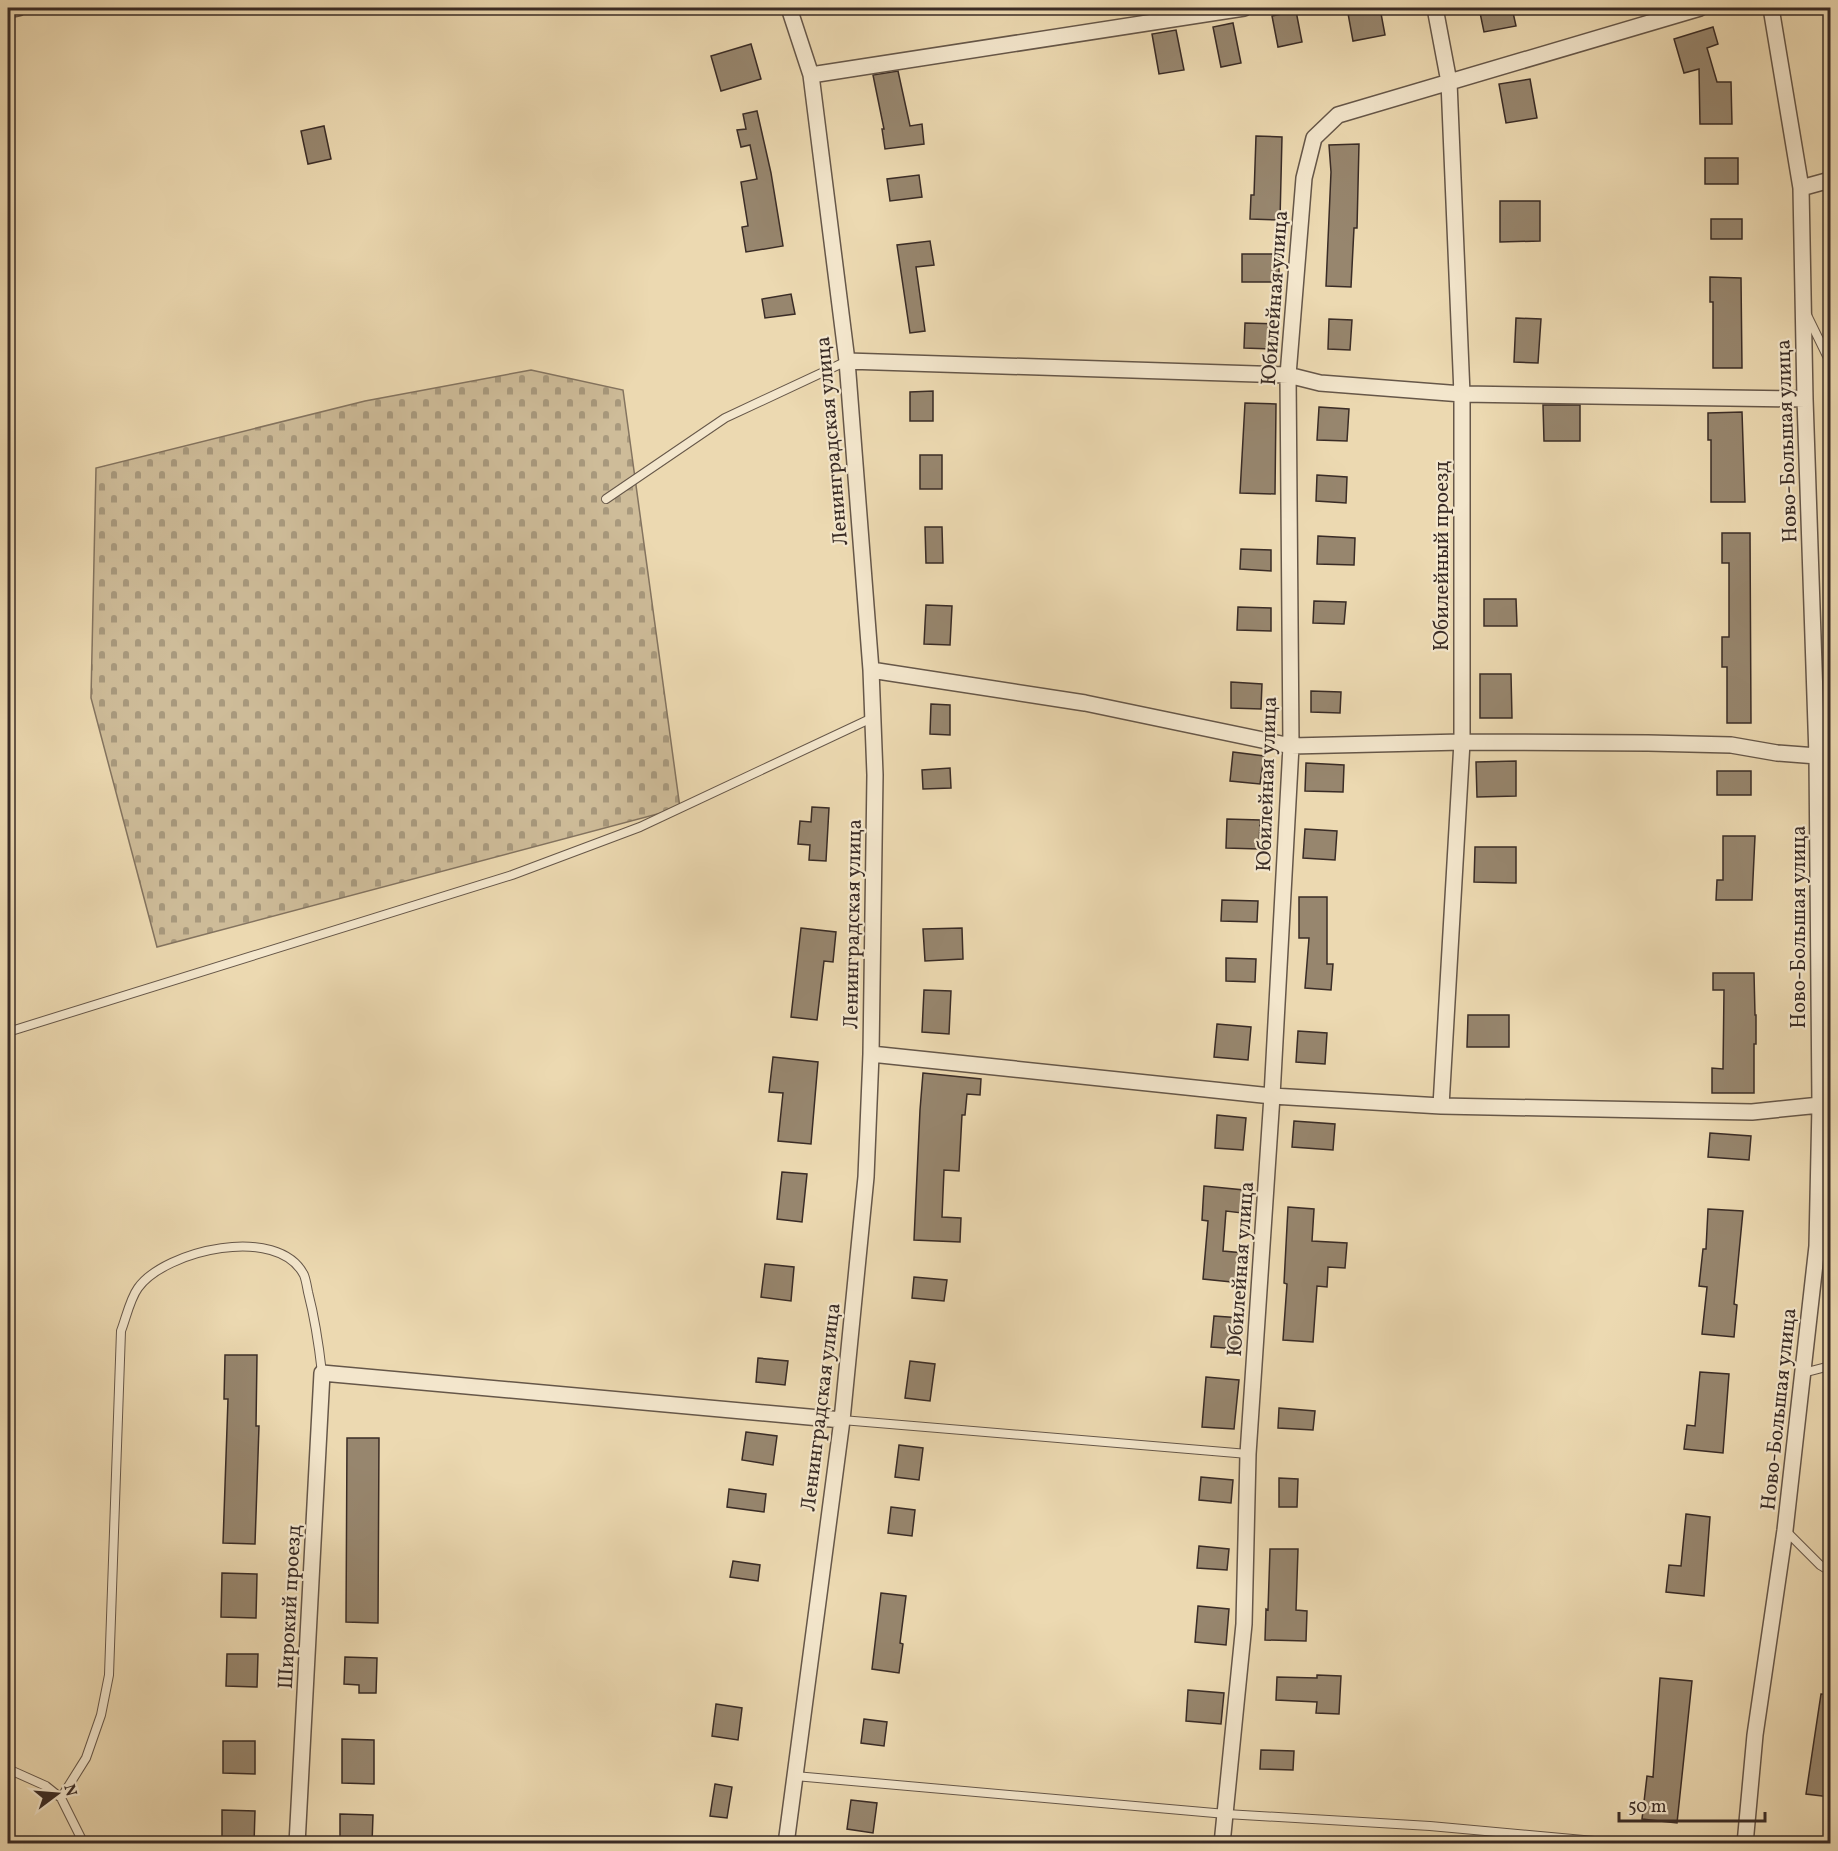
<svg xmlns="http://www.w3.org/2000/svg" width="1838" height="1851" font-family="Vollkorn,serif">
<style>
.cemetery{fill:url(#cemetery-stones);stroke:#847460;stroke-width:1.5}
.building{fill:#97866e;stroke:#3a2c26;stroke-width:1.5}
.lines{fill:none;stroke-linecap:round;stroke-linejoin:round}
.lane-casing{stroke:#665749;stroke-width:10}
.street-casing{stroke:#665749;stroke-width:18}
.lane{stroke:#f3e6cc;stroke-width:8}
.street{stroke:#f3e6cc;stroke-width:15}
.labels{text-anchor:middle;stroke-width:4.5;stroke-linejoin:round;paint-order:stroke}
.street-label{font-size:21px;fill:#3a2c26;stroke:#f3e6cc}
</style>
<defs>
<pattern id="cemetery-stones" width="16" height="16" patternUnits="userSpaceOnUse" patternTransform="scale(1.5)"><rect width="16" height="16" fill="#cebc99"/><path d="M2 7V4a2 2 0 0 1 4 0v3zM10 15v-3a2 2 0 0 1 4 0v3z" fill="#a8997d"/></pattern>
</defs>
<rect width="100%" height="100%" fill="#ecd9b1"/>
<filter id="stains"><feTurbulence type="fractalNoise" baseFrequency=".00333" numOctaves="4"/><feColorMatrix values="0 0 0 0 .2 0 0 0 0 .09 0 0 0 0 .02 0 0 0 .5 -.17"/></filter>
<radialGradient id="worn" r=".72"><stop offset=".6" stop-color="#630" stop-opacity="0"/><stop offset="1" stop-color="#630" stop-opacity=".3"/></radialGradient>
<path class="cemetery" d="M531,370L623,390L680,808L157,947L91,698L96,468L365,401Z"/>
<path class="building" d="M1347,8H1380L1385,35L1353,41Z
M1479,8H1512L1516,26L1484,32Z
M1296,11L1302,42L1278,47L1272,16Z
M1233,23L1241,63L1221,67L1213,27Z
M1713,27L1718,44L1707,48L1717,82H1731L1732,124H1700L1699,69L1684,73L1674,39Z
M1176,30L1184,70L1159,74L1152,34Z
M751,44L761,79L721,91L711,56Z
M898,71L910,126L922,124L924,144L885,149L882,129H884L873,75Z
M1530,79L1537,118L1506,123L1499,84Z
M757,111L771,173L783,246L746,252L742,227L748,226L741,182L757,179L750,145L741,147L737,130L746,129L743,114Z
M324,126L331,159L308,164L301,131Z
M1256,136L1282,137L1280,220L1250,219L1251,195H1254Z
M1359,144L1357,228H1354L1351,287L1326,286L1331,172L1329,145Z
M1705,158H1738V184H1705Z
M919,175L922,197L890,201L887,179Z
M1500,201H1540V241L1500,242Z
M1711,219H1742V239H1711Z
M930,241L934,265L916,267L925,331L910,333L897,245Z
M1242,254H1279V282H1242Z
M1710,277L1741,278L1742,368H1713V302H1710Z
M791,294L795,314L765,318L762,299Z
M1516,318L1541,319L1538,363L1514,362Z
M1329,319L1352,320L1350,350L1328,349Z
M1245,323L1276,324L1274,349L1244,348Z
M933,391V421H910V392Z
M1245,403L1276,404L1275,494L1240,493Z
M1543,405H1580V441H1544Z
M1319,407L1349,409L1347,441L1317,440Z
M1742,412L1745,502H1711V440H1708V413Z
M920,455H942V489H920Z
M1317,475L1347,477L1346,503L1316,501Z
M925,527H942L943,563H926Z
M1722,533H1750L1751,723H1727V667H1722V637H1729V563H1722Z
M1318,536L1355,538L1354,565L1317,564Z
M1241,549L1271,550V571L1240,569Z
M1484,599H1516L1517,626H1484Z
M1314,601L1346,602L1344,624L1313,623Z
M926,605L952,606L950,645L924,644Z
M1238,607L1271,608V631L1237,630Z
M1480,674H1511L1512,718H1480Z
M1231,682L1262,684L1261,709L1231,708Z
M1311,691L1341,692L1340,713L1311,712Z
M931,704L950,705V735L930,734Z
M1233,752L1264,756L1260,784L1230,781Z
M1516,761V796L1477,797L1476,762Z
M1306,763L1344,765L1343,792L1305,791Z
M950,768L951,788L923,789L922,770Z
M1717,771H1751V795H1717Z
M812,807L829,808L826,861L809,860L810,845L798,844L800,821L811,822Z
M1227,819L1260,820L1259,849L1226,848Z
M1305,829L1337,831L1335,860L1303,858Z
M1723,836H1755L1752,900H1716L1717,880H1723Z
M1475,847H1516V883L1474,882Z
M1299,897H1327V964H1333L1331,990L1305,988L1309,938H1299Z
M1222,900L1258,901L1257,922L1221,921Z
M801,928L836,932L833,962L824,961L817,1020L791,1017Z
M962,928L963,959L925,961L923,929Z
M1226,958L1256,959L1255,982L1226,981Z
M1713,973H1754L1755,1015H1756V1044H1754V1093H1712V1068L1723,1069L1724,990H1713Z
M924,990L951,991L949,1034L922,1032Z
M1468,1015H1509V1047H1467Z
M1217,1024L1251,1027L1248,1060L1214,1057Z
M1298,1031L1327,1033L1325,1064L1296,1062Z
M773,1057L818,1062L811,1144L778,1141L783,1093L769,1092Z
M923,1073L981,1079L980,1095L967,1094L965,1115H962L959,1171L944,1170L942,1217L961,1218L960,1242L914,1240L920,1110Z
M1217,1115L1246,1118L1243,1150L1215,1148Z
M1294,1121L1335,1124L1333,1150L1292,1147Z
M1710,1133L1751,1136L1749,1160L1708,1157Z
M782,1172L807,1174L802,1222L777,1219Z
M1204,1186L1244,1190L1242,1213L1226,1211L1223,1251L1244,1253L1241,1283L1203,1279L1208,1221L1202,1220Z
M1288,1207L1314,1209L1312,1241L1347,1243L1345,1268L1328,1267L1327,1287L1317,1286L1313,1342L1283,1340L1287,1284L1284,1283Z
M1708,1209L1743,1211L1734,1304L1737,1305L1734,1337L1702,1334L1707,1287L1699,1286L1703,1249H1706Z
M765,1264L794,1267L791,1301L761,1297Z
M914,1277L947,1280L944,1301L912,1298Z
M1214,1316L1242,1318L1239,1349L1211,1347Z
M225,1355H257L256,1426H259L255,1544L223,1543L228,1399H224Z
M758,1358L788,1361L785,1385L756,1382Z
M910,1361L935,1364L930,1401L905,1398Z
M1700,1372L1729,1374L1723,1453L1684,1449L1687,1425L1695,1426Z
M1206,1377L1239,1380L1234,1429L1202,1427Z
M1279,1408L1315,1411L1313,1430L1278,1428Z
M746,1432L777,1436L773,1465L742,1460Z
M347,1438H379L378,1623L346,1622Z
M899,1445L923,1448L919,1480L895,1477Z
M1201,1477L1233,1480L1231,1503L1199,1500Z
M1279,1478L1298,1479L1297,1507H1279Z
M729,1489L766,1494L764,1512L727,1507Z
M891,1507L915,1510L912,1536L888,1533Z
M1686,1514L1710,1517L1704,1596L1666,1592L1669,1565L1681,1566Z
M1199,1546L1229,1549L1227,1570L1197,1568Z
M1270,1549H1298L1296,1610L1307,1611L1306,1641L1265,1640L1266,1609L1268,1610Z
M733,1561L760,1565L758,1581L730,1577Z
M222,1573L257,1574L256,1618L221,1617Z
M881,1593L906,1596L900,1643L903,1644L899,1673L872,1669Z
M1198,1606L1229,1609L1226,1645L1195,1642Z
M227,1654H258L257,1687L226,1686Z
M345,1657L377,1658L376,1693H359V1685L344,1684Z
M1317,1675L1341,1676L1339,1714L1316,1713L1317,1702L1276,1700L1277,1677L1317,1678Z
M1660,1678L1692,1681L1677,1823L1642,1819L1647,1776L1653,1777Z
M1188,1690L1224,1693L1221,1724L1186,1721Z
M1821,1694L1830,1695V1797L1806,1794Z
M716,1704L742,1708L738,1740L712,1736Z
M864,1719L887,1722L884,1746L861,1743Z
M342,1739L374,1740V1784L342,1783Z
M223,1741H255V1774L223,1773Z
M1261,1750L1294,1751L1293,1770L1260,1769Z
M715,1784L732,1787L727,1818L710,1816Z
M851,1800L877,1803L873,1833L847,1829Z
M222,1810L255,1811L254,1844H222Z
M340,1814L373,1815L372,1844H340Z"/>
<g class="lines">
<g class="lane-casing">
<path id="lane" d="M1807,315L1830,362
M606,499L725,418L847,361
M8,1032L512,875L640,827L872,718
M1803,1373L1830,1366
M842,1420L1248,1454
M1785,1530L1820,1565L1830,1571
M8,1769L46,1786L61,1798L84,1844
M795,1776L1226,1814L1430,1826L1627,1844
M61,1798L86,1758L101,1715L109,1675L121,1331C126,1318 130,1299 138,1288C165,1250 278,1224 304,1275C306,1280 307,1287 308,1292C315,1319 319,1346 322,1373"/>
</g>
<g class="street-casing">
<path id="street" d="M1435,8L1449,82L1462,394V742L1441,1106
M8,10L18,8
M811,75L1244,8
M1801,188L1830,180
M847,361L1288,375L1320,383L1462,394L1805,399
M871,670L1085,703L1291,746L1462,742L1648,743L1731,745L1777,753L1817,756
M871,1054L1272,1096L1441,1106L1752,1112L1820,1105
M297,1844L322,1373L842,1420
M786,1844L842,1420L866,1177L871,1054L875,775L871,670L847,361L811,75L789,8
M1222,1844L1244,1624L1248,1454L1272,1096L1291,746L1288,375L1304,178L1314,138L1338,115L1700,8
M1745,1844L1755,1735L1785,1530L1817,1246L1820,1105L1817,756L1805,399L1801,188L1771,8"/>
</g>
<use href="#lane" class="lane"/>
<use href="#street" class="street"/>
</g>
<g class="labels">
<g class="street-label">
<text transform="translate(1274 298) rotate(-86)" y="7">Юбилейная улица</text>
<text transform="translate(831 441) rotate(-95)" y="7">Ленинградская улица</text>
<text transform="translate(1786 441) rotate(-92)" y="7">Ново-Большая улица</text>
<text transform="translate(1441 556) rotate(-90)" y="7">Юбилейный проезд</text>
<text transform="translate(1266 784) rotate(-88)" y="7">Юбилейная улица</text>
<text transform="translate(852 924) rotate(-89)" y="7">Ленинградская улица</text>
<text transform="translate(1798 927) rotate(-90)" y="7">Ново-Большая улица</text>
<text transform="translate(1240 1269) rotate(-86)" y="7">Юбилейная улица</text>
<text transform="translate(820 1407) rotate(-83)" y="7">Ленинградская улица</text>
<text transform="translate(1778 1409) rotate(-84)" y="7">Ново-Большая улица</text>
<text transform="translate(289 1607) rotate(-87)" y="7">Широкий проезд</text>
</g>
</g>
<rect width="1838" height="1851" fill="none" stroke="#ecd9b1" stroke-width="30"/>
<rect x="9" y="9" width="1820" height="1833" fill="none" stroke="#3a2c26" stroke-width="3"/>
<rect x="15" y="15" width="1808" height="1821" fill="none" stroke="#3a2c26" stroke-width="1.5"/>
<g transform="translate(57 1794) rotate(74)" stroke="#f3e6cc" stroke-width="4.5" paint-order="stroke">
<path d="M0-4.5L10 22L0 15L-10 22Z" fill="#3a2c26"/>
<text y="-9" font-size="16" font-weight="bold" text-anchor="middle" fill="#3a2c26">N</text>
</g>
<path d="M1619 1812v9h146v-9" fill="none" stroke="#3a2c26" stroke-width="3"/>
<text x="1628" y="1812" font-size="18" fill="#3a2c26" stroke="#f3e6cc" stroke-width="4.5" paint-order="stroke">50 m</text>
<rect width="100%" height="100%" filter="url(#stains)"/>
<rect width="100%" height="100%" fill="url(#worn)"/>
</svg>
